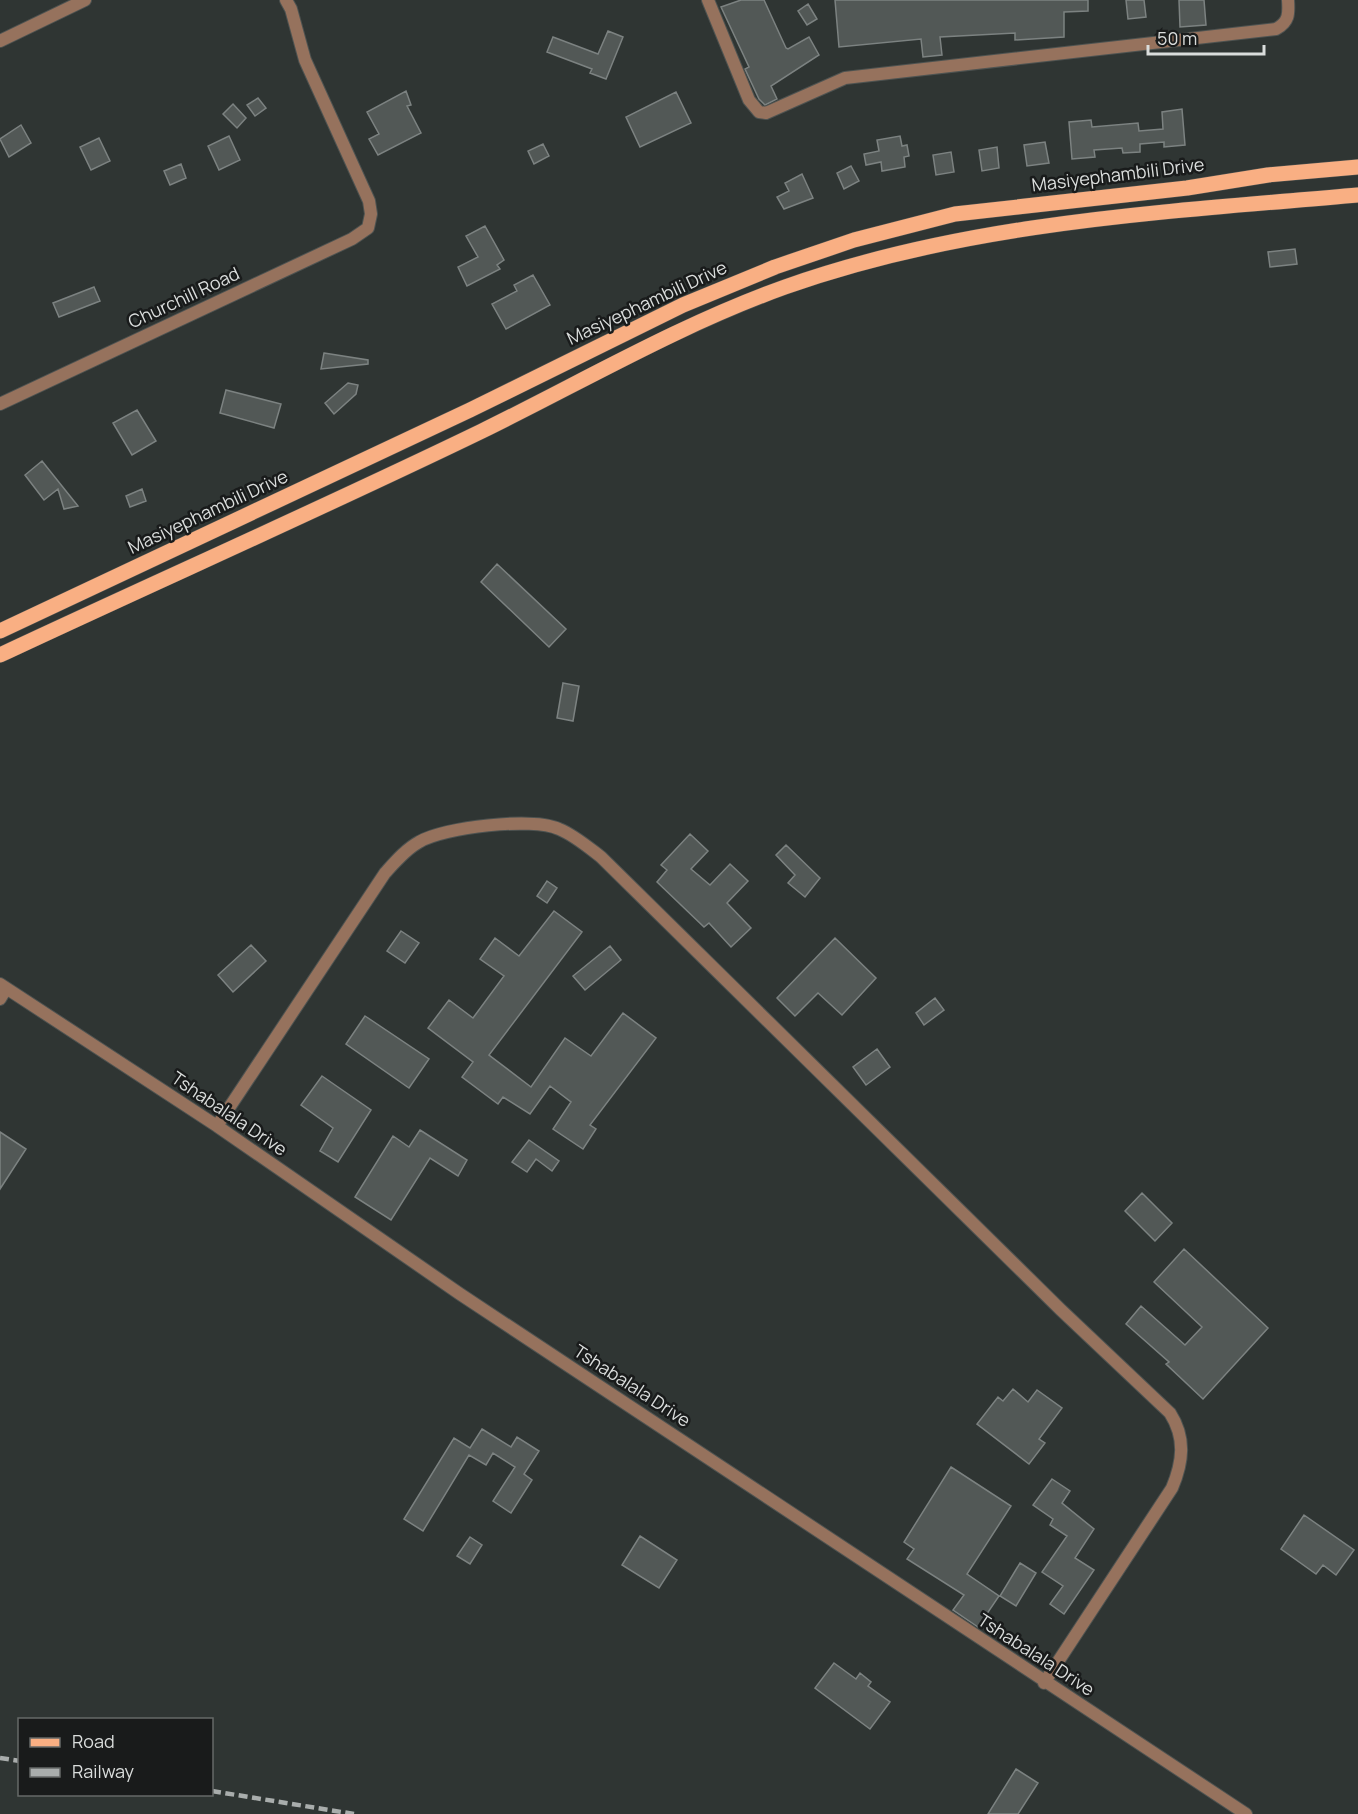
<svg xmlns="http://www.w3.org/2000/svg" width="1358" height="1814" font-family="Manrope,sans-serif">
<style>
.building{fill:#525856;stroke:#7c8281;stroke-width:1.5}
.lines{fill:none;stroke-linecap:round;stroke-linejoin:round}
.street-casing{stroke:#4e5351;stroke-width:14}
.primary-casing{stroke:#4e5351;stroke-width:16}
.street{stroke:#96725d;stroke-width:12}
.primary{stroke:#f9af83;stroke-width:15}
.rail{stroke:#a9adac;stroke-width:4.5;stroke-dasharray:9 4.5;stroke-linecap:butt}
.labels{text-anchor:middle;stroke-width:5;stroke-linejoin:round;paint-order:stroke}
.street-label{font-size:18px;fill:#dadddc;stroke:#191b1b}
</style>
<rect width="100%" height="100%" fill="#2f3533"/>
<path class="building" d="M741,0H764L786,48L788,49L809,37L819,55L771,86L777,99L765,105L759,99L745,69L749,67L721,7Z
M835,0H1088V11L1064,12V37L1015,40V33L940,37L942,55L923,57L921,39L839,47Z
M1126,0H1144L1146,17L1128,19Z
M1179,0H1204L1206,25L1180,27Z
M808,4L817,19L807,25L798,11Z
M608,31L623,37L606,79L590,73L592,69L547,52L553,37L598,54Z
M406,91L411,105L407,106L421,133L378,155L369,139L379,134L367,112Z
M676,92L691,123L640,147L626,117Z
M258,98L266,108L255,116L247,105Z
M233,104L246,118L237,128L223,114Z
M1182,109L1185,145L1164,147V142L1140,144V152L1123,153L1122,148L1094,150L1095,157L1072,159L1069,122L1091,120L1092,127L1138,123L1139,131L1163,129L1162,112Z
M21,125L31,143L9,157L0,139Z
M229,136L240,160L219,170L208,146Z
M900,136L902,146L907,145L909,156L904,157L905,167L882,171L881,162L866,165L864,154L879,151L877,140Z
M99,138L110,161L91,170L80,147Z
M1045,142L1049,163L1027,166L1024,145Z
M543,144L549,156L534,164L528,151Z
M997,147L999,168L982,171L979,150Z
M951,152L954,172L936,175L933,155Z
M181,164L186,178L170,185L164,171Z
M851,166L859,181L844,189L837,173Z
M802,174L813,198L784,209L777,197L789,191L785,183Z
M485,226L504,260L497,265L500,269L467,286L458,267L478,257L466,236Z
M1295,249L1297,264L1270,267L1268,252Z
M533,275L550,305L506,329L492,304L517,291L514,285Z
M94,287L100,301L59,317L53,303Z
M324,353L368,360V364L321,369Z
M348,383L358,385L356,394L334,414L325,403Z
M226,390L281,404L274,428L220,413Z
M137,410L156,441L132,455L113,423Z
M42,461L78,506L64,509L58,489L44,500L25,475Z
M142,489L146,501L130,507L126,496Z
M497,564L566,629L549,647L481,582Z
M563,683L579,686L573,721L557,718Z
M690,834L708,851L691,869L710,885L730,864L748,881L727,903L751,928L731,947L709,923L704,927L657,882L667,870L661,865Z
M786,845L820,878L805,897L788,883L795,875L776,855Z
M547,881L557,888L547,903L537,896Z
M554,911L582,932L489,1055L531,1087L565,1038L591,1056L623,1013L656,1038L590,1125L596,1129L583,1149L553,1129L571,1102L550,1086L530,1114L503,1097L498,1104L462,1077L473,1062L428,1028L449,1000L473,1018L504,976L480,959L495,938L519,956Z
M401,931L419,943L405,963L387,951Z
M835,938L876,978L842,1015L818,993L795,1016L777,998Z
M251,945L266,961L233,992L218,975Z
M610,946L621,960L585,990L573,976Z
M935,998L944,1010L924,1025L916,1013Z
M365,1016L429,1059L409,1088L346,1044Z
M877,1049L890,1067L866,1085L853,1067Z
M322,1076L371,1110L338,1162L320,1151L333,1128L301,1105Z
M420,1130L467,1160L458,1176L430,1158L391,1220L355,1197L393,1136L409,1147Z
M0,1132L26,1149L0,1189Z
M529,1140L559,1161L552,1171L536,1159L527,1172L512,1162Z
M1142,1193L1172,1223L1155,1241L1125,1211Z
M1184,1249L1268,1328L1203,1399L1166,1364L1169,1362L1126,1324L1141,1306L1185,1345L1202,1327L1154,1282Z
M1013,1389L1028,1402L1037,1390L1062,1408L1039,1439L1045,1443L1029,1464L977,1424L998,1397L1003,1401Z
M482,1429L511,1447L517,1437L539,1451L524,1474L532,1480L511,1513L493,1501L515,1467L493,1453L486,1465L469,1455L423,1531L404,1519L454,1438L470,1448Z
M951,1467L1011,1506L967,1574L999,1596L978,1627L953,1610L964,1595L907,1559L914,1549L904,1542Z
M1052,1479L1070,1491L1062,1503L1094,1529L1075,1558L1094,1570L1064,1614L1050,1604L1063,1586L1042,1572L1067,1536L1050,1525L1053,1519L1033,1505Z
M1304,1515L1354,1550L1336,1575L1323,1565L1316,1574L1281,1549Z
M640,1536L677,1560L659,1588L622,1565Z
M470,1537L482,1545L470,1564L457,1556Z
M1020,1563L1036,1573L1016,1606L1000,1596Z
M834,1663L856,1679L860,1673L871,1682L868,1686L890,1702L870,1729L815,1688Z
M1016,1769L1038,1783L1018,1814H988Z"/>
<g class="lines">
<g class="street-casing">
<path id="street" d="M708,0L749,100L759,112L766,113L845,78L1276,29C1289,22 1289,14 1288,0
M0,41L85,0
M0,404L352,239L368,228L371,214L369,201L305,60L291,9L286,0
M0,984L217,1126L460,1294L1246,1814
M0,999L6,989
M217,1126L385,873C395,862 406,849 419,842C444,827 532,817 559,829C574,835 588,847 601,857L1061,1310L1170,1413C1186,1438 1183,1462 1172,1488L1044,1683"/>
</g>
<g class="primary-casing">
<path id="primary" d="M0,631L470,410L683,305L775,267L854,240L955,214L1187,188L1268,175L1358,167
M0,655C160,580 323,508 482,431C582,382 679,325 785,287C968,222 1165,212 1358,195"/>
</g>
<use href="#street" class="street"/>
<use href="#primary" class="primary"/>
<path class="rail" d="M0,1758L20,1761
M212,1791L354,1814"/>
</g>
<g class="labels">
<g class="street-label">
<text transform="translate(1118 175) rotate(-7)" y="6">Masiyephambili Drive</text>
<text transform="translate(184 298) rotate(-25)" y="6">Churchill Road</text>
<text transform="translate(647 303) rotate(-25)" y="6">Masiyephambili Drive</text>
<text transform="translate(208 512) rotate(-25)" y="6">Masiyephambili Drive</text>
<text transform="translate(229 1114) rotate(34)" y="6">Tshabalala Drive</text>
<text transform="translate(632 1386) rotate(33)" y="6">Tshabalala Drive</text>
<text transform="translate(1036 1655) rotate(33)" y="6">Tshabalala Drive</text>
</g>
</g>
<rect x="18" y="1718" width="195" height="78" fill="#191b1b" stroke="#666968" stroke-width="1.5"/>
<rect x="30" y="1738" width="30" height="9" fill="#f9af83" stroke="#666968" stroke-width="1.5"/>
<text x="72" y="1748" font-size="18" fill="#dadddc">Road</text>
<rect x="30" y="1768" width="30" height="9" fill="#a9adac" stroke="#666968" stroke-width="1.5"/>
<text x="72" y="1778" font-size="18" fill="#dadddc">Railway</text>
<path d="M1148 45v9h116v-9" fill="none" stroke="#dadddc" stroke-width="3"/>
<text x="1157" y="45" font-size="18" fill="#dadddc" stroke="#191b1b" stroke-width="4.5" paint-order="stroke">50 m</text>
</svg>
